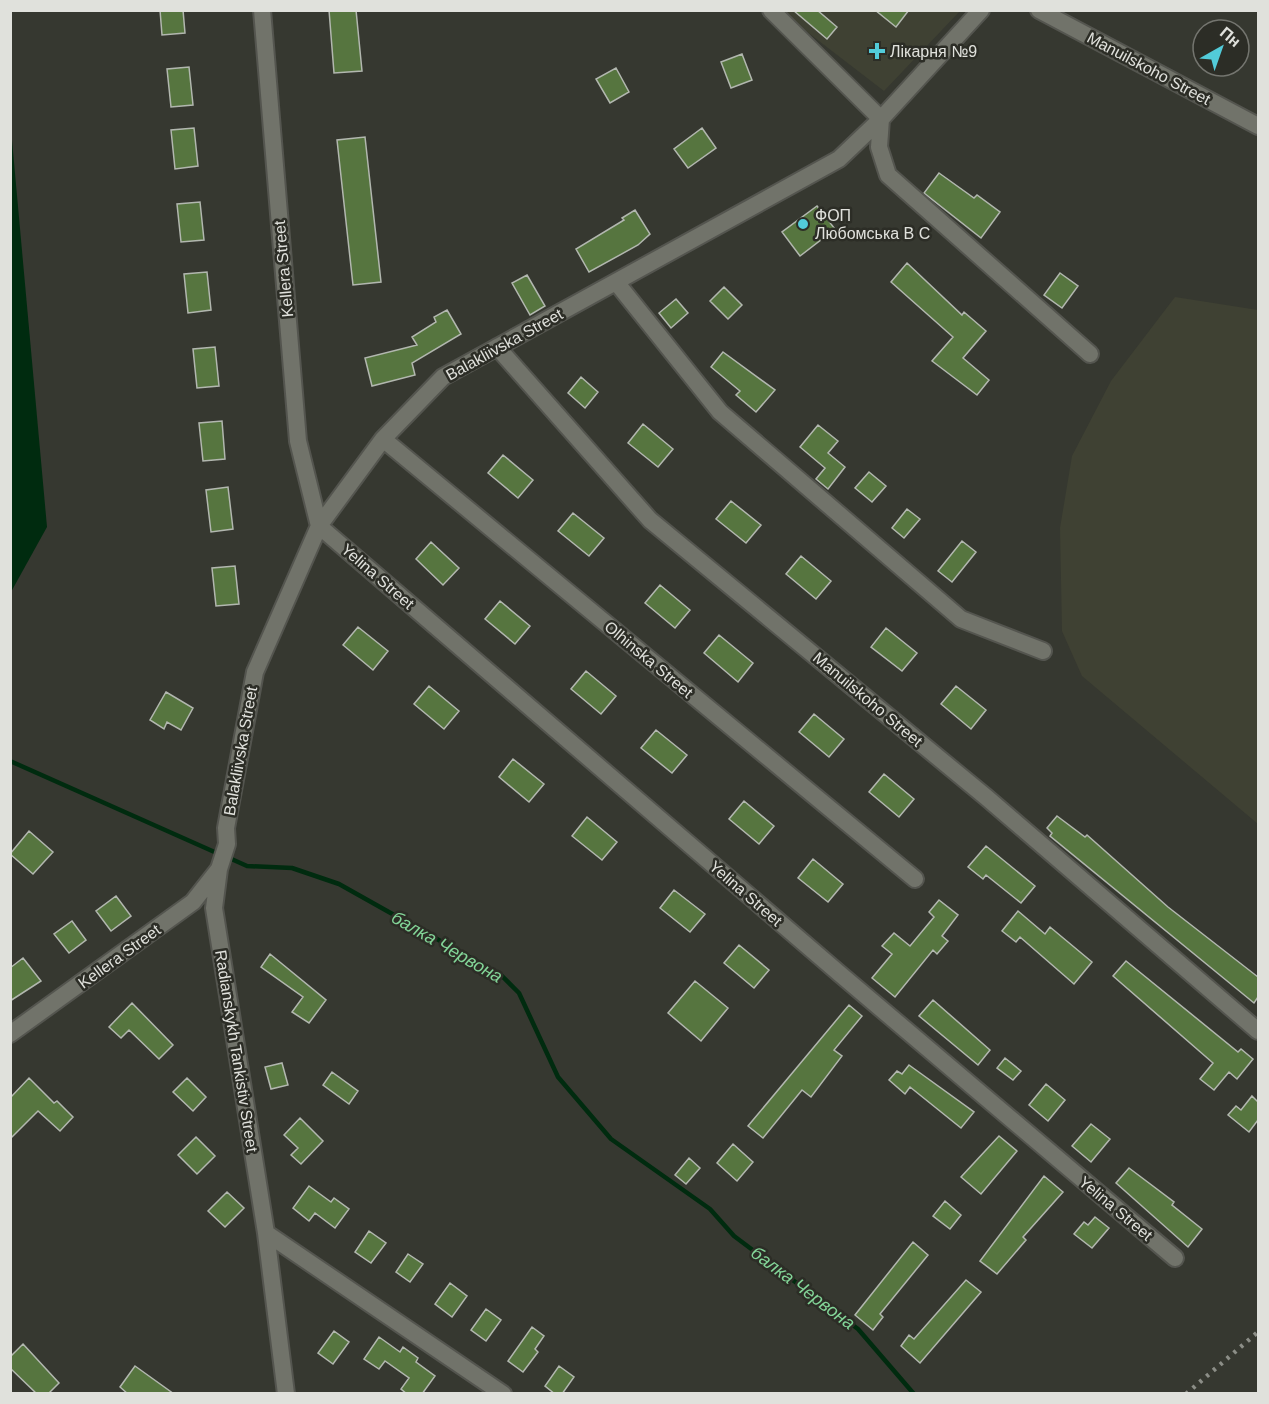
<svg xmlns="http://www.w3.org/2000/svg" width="1269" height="1404" font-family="Helvetica,sans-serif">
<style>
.built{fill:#3f4133}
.water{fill:#002b0f}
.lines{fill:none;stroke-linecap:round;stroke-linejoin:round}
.stream{stroke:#002b0f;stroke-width:4.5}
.building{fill:#56753f;stroke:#b2b7af;stroke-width:1.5}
.minor-casing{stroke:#54554f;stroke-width:20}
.minor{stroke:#71736a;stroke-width:16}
.rail{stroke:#8c8e87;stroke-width:4.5;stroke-dasharray:3 6;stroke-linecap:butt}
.poi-dot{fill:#52cbd9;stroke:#2c2d26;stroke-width:2}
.labels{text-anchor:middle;stroke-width:5;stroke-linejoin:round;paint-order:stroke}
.poi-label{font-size:16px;fill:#e0e1dc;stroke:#2c2d26;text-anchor:start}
.street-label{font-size:16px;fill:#e0e1dc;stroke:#2c2d26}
.water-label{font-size:18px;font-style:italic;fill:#83d598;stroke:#2c2d26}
</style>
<rect width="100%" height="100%" fill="#363830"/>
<path class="built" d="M780,11H960L884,91Z
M1175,297L1258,310V824L1082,676L1062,631L1060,528L1072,456L1111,381Z"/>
<path class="water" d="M11,129L47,527L11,592H10Z"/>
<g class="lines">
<path class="stream" d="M10,761L219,854
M227,857L247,866L292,868L339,884L501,975L519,993L558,1077L611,1139L710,1209L734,1236L858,1329L914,1394"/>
</g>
<path class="building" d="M160,10H183L185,33L162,35Z
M329,10H356L362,71L334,73Z
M793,10H817L837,27L827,39Z
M875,10H909L896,27Z
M742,54L752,80L731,88L721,62Z
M189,67L193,105L171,107L167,69Z
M616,68L629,92L610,103L596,79Z
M194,128L198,166L175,169L171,130Z
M702,128L716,148L688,168L674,149Z
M365,137L381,282L353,285L337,140Z
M939,173L974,198L977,195L1000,212L981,238L924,193Z
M200,202L204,240L181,242L177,204Z
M817,206L835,229L800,256L782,232Z
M635,210L650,234L638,245L589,272L576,249L624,220L622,218Z
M907,263L962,315L964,312L986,331L963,358L989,380L977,395L932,361L953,337L891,282Z
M207,272L211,310L188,313L184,274Z
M1060,273L1078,286L1062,308L1044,295Z
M527,275L545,306L530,315L512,283Z
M724,287L742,305L728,319L710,301Z
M676,299L688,313L671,328L659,313Z
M447,310L461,334L412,363L415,375L372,386L365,358L417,345L412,337L436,322L434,317Z
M215,347L219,386L197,388L193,349Z
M723,352L775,390L756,412L736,395L740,391L711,367Z
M581,377L598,392L585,408L568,393Z
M222,421L225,459L203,461L199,423Z
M643,424L673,449L658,467L628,443Z
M818,425L838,441L828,453L845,467L828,489L816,479L825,468L800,447Z
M503,455L533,480L518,498L488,473Z
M869,472L886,486L872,502L855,488Z
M228,487L233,529L211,532L206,490Z
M731,501L761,525L746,543L716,519Z
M907,509L920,519L904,538L892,528Z
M573,513L604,538L589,556L558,531Z
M962,541L976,552L952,582L938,571Z
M431,542L459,568L443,585L416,559Z
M801,556L831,581L816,599L786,574Z
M235,566L239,604L216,606L212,568Z
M660,585L690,610L675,628L645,603Z
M500,601L530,626L515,644L485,619Z
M358,627L388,651L373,670L343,645Z
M886,628L917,653L902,671L871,647Z
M719,635L753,663L738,682L704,653Z
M586,671L616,696L601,714L571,689Z
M429,686L459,711L444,729L414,704Z
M956,686L986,710L971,729L941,704Z
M166,692L193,708L181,730L167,722L164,729L150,720Z
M814,714L844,739L829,757L799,732Z
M656,730L687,755L672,773L641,748Z
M513,759L544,784L529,802L499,777Z
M884,774L914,799L899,817L869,792Z
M744,801L774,826L759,844L729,819Z
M1057,816L1085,837L1087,835L1168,907L1258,977V997L1254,1003L1050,836L1052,833L1047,828Z
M587,817L617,842L602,860L572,836Z
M29,831L53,852L33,874L10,854Z
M986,846L1035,886L1021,903L986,875L983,879L968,867Z
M813,859L843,884L828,902L798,878Z
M674,890L705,914L690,932L660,908Z
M116,896L131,916L111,931L96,911Z
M939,900L958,915L942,936L948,941L937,954L933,950L895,997L872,978L892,954L882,946L894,933L910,946L934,917L929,912Z
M1018,911L1045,934L1050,927L1092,962L1074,984L1020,937L1016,942L1002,931Z
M72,921L86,940L69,953L54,934Z
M739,945L769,970L754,988L724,963Z
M270,954L326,1000L309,1023L292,1012L303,997L261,967Z
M23,958L41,981L10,1001V968Z
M1126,961L1238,1052L1241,1049L1253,1059L1237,1079L1229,1072L1214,1090L1200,1079L1213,1063L1113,976Z
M695,981L728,1008L701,1041L668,1013Z
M933,1000L990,1050L978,1065L919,1016Z
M132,1003L173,1045L159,1059L129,1030L121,1038L109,1027Z
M849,1005L862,1016L834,1050L842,1056L811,1097L802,1090L763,1138L748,1126Z
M1005,1058L1021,1071L1013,1080L997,1068Z
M282,1063L288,1085L271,1089L265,1067Z
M909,1065L974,1112L961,1128L910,1087L905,1094L889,1080L897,1071L902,1074Z
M332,1072L358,1091L349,1104L323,1085Z
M29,1078L54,1103L57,1101L73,1117L60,1131L38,1111L10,1139V1098Z
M187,1078L206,1097L193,1111L173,1092Z
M1046,1084L1065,1100L1048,1121L1029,1105Z
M1252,1096L1258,1102V1120L1249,1132L1228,1115L1236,1106L1241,1110Z
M300,1118L323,1141L301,1164L291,1155L298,1148L284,1135Z
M1091,1124L1110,1139L1091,1162L1072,1146Z
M999,1136L1017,1151L981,1194L961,1177Z
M196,1137L215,1156L197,1174L178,1155Z
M733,1144L753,1162L737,1181L717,1163Z
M689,1158L700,1168L686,1184L675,1175Z
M1129,1168L1174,1202L1172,1205L1202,1229L1188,1247L1116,1183Z
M1044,1176L1063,1192L1023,1237L1026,1240L997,1274L980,1261Z
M309,1186L331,1202L334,1198L349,1209L335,1228L315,1213L309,1221L293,1208Z
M227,1192L244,1208L225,1227L208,1211Z
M945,1201L961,1215L950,1229L933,1216Z
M1095,1217L1109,1228L1092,1248L1074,1234L1084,1222L1088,1225Z
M369,1231L386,1243L371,1263L355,1252Z
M913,1242L928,1255L880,1314L883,1317L873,1330L855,1315Z
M408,1254L423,1264L410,1282L396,1272Z
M966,1280L981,1292L920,1363L901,1346L909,1335L914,1339Z
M450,1283L467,1296L452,1317L435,1304Z
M486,1309L501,1320L486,1341L471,1330Z
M532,1327L544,1336L535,1349L538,1352L523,1372L508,1361Z
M334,1331L349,1342L333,1364L318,1353Z
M379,1337L400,1352L403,1347L418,1358L416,1362L435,1376L422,1394H407L401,1389L409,1378L385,1361L379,1369L364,1359Z
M23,1344L59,1383L48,1394H37L10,1368V1357Z
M135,1366L174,1394H128L120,1387Z
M559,1366L574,1377L562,1394H555L545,1386Z"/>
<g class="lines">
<g class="minor-casing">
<path id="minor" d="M262,10L298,441L319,526L840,974L1175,1258
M771,10L881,119L879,147L888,175L1090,354
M1039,10L1258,126
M616,282L720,412L961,619L1043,651
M497,347L650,520L986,797L1258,1031
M383,439L915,879
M10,1034L193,902L219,869
M266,1233L503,1394
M286,1394L266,1233L214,908L219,869L227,844L226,828L255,672L319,526L383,439L443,377L839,159L881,119L981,10"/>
</g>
<use href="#minor" class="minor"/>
<path class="rail" d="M1186,1394L1258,1332"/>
</g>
<g class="poi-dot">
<path d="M874 42h6v6h6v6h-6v6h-6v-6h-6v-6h6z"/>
<circle cx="803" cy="224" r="6"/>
</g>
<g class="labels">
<g class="poi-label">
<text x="890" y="57">Лікарня №9</text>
<text x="815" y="221">ФОП<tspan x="815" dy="18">Любомська В С</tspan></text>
</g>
<g class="street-label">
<text transform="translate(1149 68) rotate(28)" y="6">Manuilskoho Street</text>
<text transform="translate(283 269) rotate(-95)" y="6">Kellera Street</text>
<text transform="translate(504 344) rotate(-29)" y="6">Balakliivska Street</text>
<text transform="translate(378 576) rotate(41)" y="6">Yelina Street</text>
<text transform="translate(649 659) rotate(40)" y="6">Olhinska Street</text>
<text transform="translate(868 699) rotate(40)" y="6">Manuilskoho Street</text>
<text transform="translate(240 751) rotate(-80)" y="6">Balakliivska Street</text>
<text transform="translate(746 893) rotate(41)" y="6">Yelina Street</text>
<text transform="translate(119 956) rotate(-36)" y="6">Kellera Street</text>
<text transform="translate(237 1051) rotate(81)" y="6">Radianskykh Tankistiv Street</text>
<text transform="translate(1116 1208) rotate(40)" y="6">Yelina Street</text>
</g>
<g class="water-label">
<text transform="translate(447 947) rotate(30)" y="6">балка Червона</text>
<text transform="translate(803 1288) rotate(37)" y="6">балка Червона</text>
</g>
</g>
<rect width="1269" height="1404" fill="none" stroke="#e0e1dc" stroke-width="24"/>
<g transform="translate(1221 48) rotate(40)"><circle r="28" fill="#2c2d26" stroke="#74756f" stroke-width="1.5"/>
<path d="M0-4.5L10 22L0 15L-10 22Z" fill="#52cbd9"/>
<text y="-9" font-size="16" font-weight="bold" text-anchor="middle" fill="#e0e1dc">Пн</text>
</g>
</svg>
